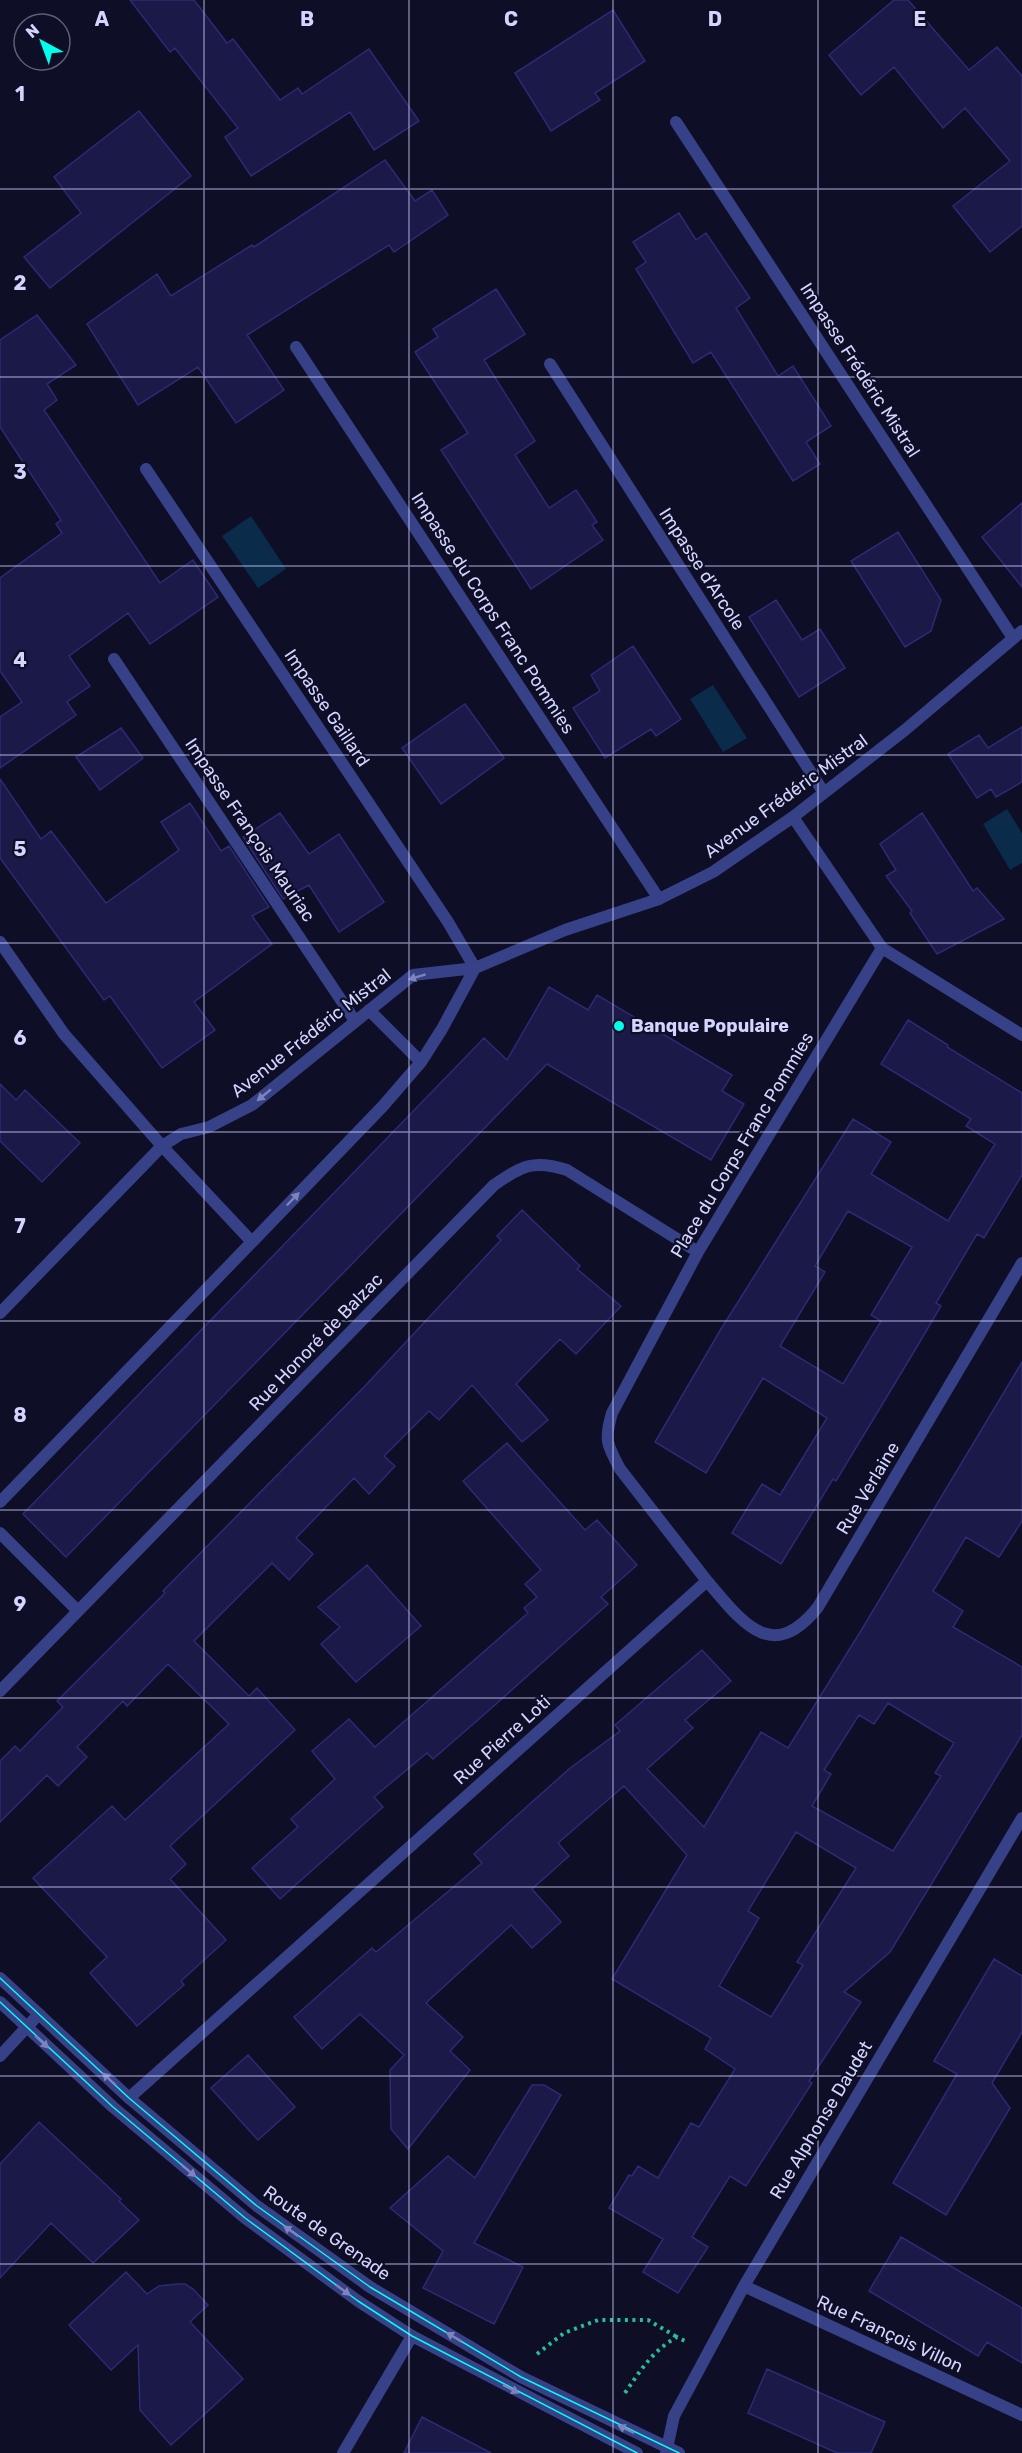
<svg xmlns="http://www.w3.org/2000/svg" width="1022" height="2453" font-family="Rubik,sans-serif">
<style>
.water{fill:#0a2b49}
.building{fill:#1b1948;stroke:#2d2a75;stroke-width:1.5;fill-rule:evenodd}
.lines{fill:none;stroke-linecap:round;stroke-linejoin:round}
.path{stroke:#29bc9c;stroke-width:4;stroke-dasharray:3 4.5;stroke-linecap:butt}
.service{stroke:#374187;stroke-width:12}
.minor{stroke:#374187;stroke-width:12}
.tertiary{stroke:#374187;stroke-width:12}
.tram{stroke:#00feef;stroke-width:1.5}
.oneway{fill:#7d84bd}
.grid{fill:none;stroke:#d3d5ff;stroke-width:1.5;stroke-opacity:0.55}
.poi-dot{fill:#00feef;stroke:#0e0e26;stroke-width:2}
.labels{text-anchor:middle;stroke-width:4.5;stroke-linejoin:round;paint-order:stroke}
.street-label{font-size:18px;fill:#d3d5ff;stroke:#0e0e26}
.poi-label{font-size:18px;font-weight:bold;fill:#d3d5ff;stroke:#0e0e26;text-anchor:start}
.grid-label{font-size:20px;text-anchor:middle;font-weight:bold;fill:#d3d5ff;stroke:#0e0e26;stroke-width:4.5;stroke-linejoin:round;paint-order:stroke}
</style>
<rect width="100%" height="100%" fill="#0e0e26"/>
<path class="water" d="M251,516L286,569L258,588L222,536Z
M713,685L747,738L723,752L690,699Z
M1007,809L1022,833V863L1010,870L983,824Z"/>
<path class="building" d="M130,0H194L227,43L233,39L280,100L298,88L302,94L369,49L419,121L374,150L350,112L251,176L225,137L238,128L175,48L170,52Z
M894,0H908L969,70L997,47L1022,76V226L990,252L953,206L1010,161L965,108L943,128L894,67L861,95L829,55Z
M613,10L645,61L595,93L600,100L551,131L515,73Z
M139,111L191,176L50,288L24,257L81,213L54,177Z
M385,160L415,201L432,190L448,215L394,252L389,245L247,335L284,390L236,423L198,367L138,405L87,324L157,274L171,296L252,245L254,247Z
M679,213L696,240L706,233L750,298L736,308L778,376L793,366L831,426L806,442L820,464L793,481L711,352L693,363L636,269L646,262L633,242Z
M496,289L525,334L484,360L535,441L515,455L549,508L576,490L597,522L592,525L603,540L531,589L441,450L468,433L415,352L438,337L433,329Z
M37,315L76,365L47,384L57,400L44,410L160,583L193,560L218,597L150,644L128,613L69,656L90,686L67,702L76,715L0,768V717L22,702L0,671V578L62,533L56,524L61,520L0,427V340Z
M1022,503V587L982,537Z
M898,532L941,600L931,631L905,647L851,561Z
M776,600L802,640L820,629L845,668L799,697L749,617Z
M633,646L681,719L656,736L651,729L605,758L573,708L600,691L591,675Z
M465,704L504,758L441,804L402,748Z
M1022,727V782L996,797L991,789L977,798L948,754L979,735L988,748Z
M121,728L143,758L100,790L76,757Z
M0,779L41,839L51,831L106,903L179,850L161,822L190,803L221,851L229,846L269,907L252,916L272,944L194,1002L215,1030L162,1068L110,996L104,1000L0,858Z
M280,813L309,854L339,834L384,902L339,932L309,885L283,899L243,837Z
M922,813L973,891L977,888L1004,919L937,954L910,913L912,911L886,876L896,870L880,844Z
M549,987L588,1010L597,995L732,1075L722,1091L744,1104L711,1160L547,1064L66,1557L23,1514L484,1038L507,1060Z
M908,1020L948,1045L947,1047L1022,1093V1175L984,1238L977,1234L936,1303L941,1306L912,1355L836,1481L833,1479L781,1564L732,1533L762,1484L780,1495L827,1418L763,1378L706,1473L655,1442L721,1329L853,1119L891,1142L871,1174L948,1221L995,1144L966,1126L971,1119L881,1064ZM848,1211L912,1247L871,1315L881,1321L843,1384L780,1346L825,1272L815,1266Z
M0,1084L16,1100L25,1090L80,1143L42,1182L0,1141Z
M522,1210L580,1266L577,1269L621,1306L576,1354L560,1339L516,1384L548,1420L522,1442L472,1385L439,1420L429,1411L384,1456L395,1466L369,1494L354,1478L296,1538L313,1554L289,1580L272,1563L194,1641L249,1696L257,1688L295,1730L170,1846L186,1864L170,1879L226,1940L181,1981L184,1985L137,2026L90,1973L107,1957L33,1878L112,1806L125,1820L229,1724L168,1664L127,1706L123,1701L77,1747L87,1757L58,1786L47,1775L0,1822V1761L15,1746L20,1751L63,1707L57,1701L165,1593L163,1591L365,1386L501,1240L497,1236Z
M1022,1362V1521L999,1557L966,1537L933,1591L963,1611L953,1627L1022,1667V1735L890,1952L844,1992L861,2002L809,2081L812,2083L746,2186L730,2176L692,2237L708,2247L678,2293L643,2272L663,2239L609,2208L629,2175L632,2176L638,2166L658,2178L691,2123L699,2127L735,2069L705,2049L711,2038L612,1979L687,1855L624,1786L558,1843L569,1856L532,1889L561,1922L532,1948L511,1925L426,2003L463,2037L450,2051L470,2070L408,2149L391,2129L390,2070L404,2055L360,2014L322,2049L294,2017L372,1948L376,1952L482,1863L474,1854L569,1769L620,1731L615,1725L702,1650L731,1681L685,1720L693,1728L647,1769L704,1827L761,1732L788,1748L862,1629ZM888,1703L954,1743L935,1773L941,1776L893,1851L812,1806L831,1774L824,1770L859,1715L874,1724ZM796,1832L856,1868L797,1962L803,1965L771,2017L719,1986L759,1918L748,1911Z
M507,1443L585,1530L597,1520L637,1565L601,1597L608,1604L487,1712L433,1759L427,1753L374,1797L383,1807L280,1899L252,1868L298,1827L291,1819L335,1779L312,1751L349,1719L375,1747L528,1613L524,1608L537,1597L525,1584L541,1570L463,1481Z
M367,1565L421,1626L356,1682L321,1644L340,1627L318,1607Z
M994,1959L1022,1976V2032L992,2083L1010,2108L946,2215L893,2183L957,2074L934,2061Z
M248,2055L295,2107L258,2140L211,2088Z
M532,2085H544L561,2095L474,2243L523,2267L494,2324L423,2288L443,2251L390,2208L448,2156L475,2178Z
M39,2122L121,2199L119,2201L139,2220L93,2263L51,2223L0,2278V2164Z
M901,2237L1022,2308V2363L987,2342L978,2356L869,2291Z
M126,2272L147,2294L159,2286L177,2284H185L193,2289L208,2305L190,2322L243,2379L171,2445L140,2410L138,2345L111,2370L69,2325Z
M767,2369L885,2422L871,2453H837L748,2413Z
M422,2417L491,2453H404Z"/>
<g class="lines">
<path class="path" d="M537,2354L564,2333L598,2320H648L677,2337
M625,2393C640,2371 653,2350 677,2337L685,2341"/>
<path class="service" d="M676,122L1013,638
M296,347L659,899
M146,469L448,922L475,968
M114,659L355,1021
M0,1313L162,1146
M343,2453L412,2336"/>
<path class="minor" d="M550,364L824,793
M793,817L882,948L1022,1035
M0,942L64,1034L162,1146L252,1242L0,1502
M369,1010L421,1062
M162,1146L181,1134L209,1127L252,1105L413,975L475,968
M252,1242L383,1106L421,1062L442,1029L475,968L565,930L659,899L713,872L793,817L905,730L1022,631
M0,1533L78,1611
M707,1581C742,1622 772,1665 818,1607L1022,1263
M0,1691L494,1185C522,1166 533,1159 567,1170L698,1252
M0,2056L39,2014
M129,2098L707,1581L620,1469C607,1445 604,1440 612,1413L698,1252L882,948
M744,2286L1022,2415
M666,2453L674,2416L744,2286L1022,1818"/>
<path class="tertiary" d="M0,1978L129,2098L257,2206L370,2287L521,2377L679,2453
M0,2002L113,2107L245,2218L358,2301L412,2336L637,2453"/>
<path class="tram" d="M0,1978L129,2098L257,2206L370,2287L521,2377L679,2453
M0,2002L113,2107L245,2218L358,2301L412,2336L637,2453"/>
</g>
<defs><path id="oneway-solid" d="M-6-.8H1V-3.2L6.5 0L1 3.2V.8H-6Z" transform="scale(1.5)"/></defs>
<g class="oneway">
<use href="#oneway-solid" transform="translate(417 977) rotate(163)"/>
<use href="#oneway-solid" transform="translate(264 1095) rotate(141)"/>
<use href="#oneway-solid" transform="translate(293 1199) rotate(-46)"/>
<use href="#oneway-solid" transform="translate(42 2042) rotate(43)"/>
<use href="#oneway-solid" transform="translate(109 2079) rotate(-137)"/>
<use href="#oneway-solid" transform="translate(189 2171) rotate(40)"/>
<use href="#oneway-solid" transform="translate(291 2231) rotate(-145)"/>
<use href="#oneway-solid" transform="translate(343 2290) rotate(36)"/>
<use href="#oneway-solid" transform="translate(454 2337) rotate(-149)"/>
<use href="#oneway-solid" transform="translate(511 2389) rotate(27)"/>
<use href="#oneway-solid" transform="translate(626 2429) rotate(-155)"/>
</g>
<path class="grid" d="M204,0V2453M409,0V2453M613,0V2453M818,0V2453M0,189H1022M0,377H1022M0,566H1022M0,755H1022M0,943H1022M0,1132H1022M0,1321H1022M0,1510H1022M0,1698H1022M0,1887H1022M0,2076H1022M0,2264H1022"/>
<circle class="poi-dot" cx="619" cy="1026" r="6"/>
<g class="labels">
<g class="street-label">
<text transform="translate(860 370) rotate(57)" y="6">Impasse Frédéric Mistral</text>
<text transform="translate(702 569) rotate(57)" y="6">Impasse d'Arcole</text>
<text transform="translate(493 613) rotate(57)" y="6">Impasse du Corps Franc Pommies</text>
<text transform="translate(327 708) rotate(56)" y="6">Impasse Gaillard</text>
<text transform="translate(786 796) rotate(-36)" y="6">Avenue Frédéric Mistral</text>
<text transform="translate(250 830) rotate(56)" y="6">Impasse François Mauriac</text>
<text transform="translate(311 1033) rotate(-38)" y="6">Avenue Frédéric Mistral</text>
<text transform="translate(742 1145) rotate(-59)" y="6">Place du Corps Franc Pommies</text>
<text transform="translate(316 1342) rotate(-46)" y="6">Rue Honoré de Balzac</text>
<text transform="translate(868 1488) rotate(-59)" y="6">Rue Verlaine</text>
<text transform="translate(502 1740) rotate(-42)" y="6">Rue Pierre Loti</text>
<text transform="translate(821 2120) rotate(-59)" y="6">Rue Alphonse Daudet</text>
<text transform="translate(327 2233) rotate(35)" y="6">Route de Grenade</text>
<text transform="translate(890 2334) rotate(25)" y="6">Rue François Villon</text>
</g>
<g class="poi-label">
<text x="631" y="1032">Banque Populaire</text>
</g>
</g>
<g class="grid-label">
<text x="102" y="26">A</text>
<text x="307" y="26">B</text>
<text x="511" y="26">C</text>
<text x="715" y="26">D</text>
<text x="920" y="26">E</text>
<text x="20" y="101">1</text>
<text x="20" y="290">2</text>
<text x="20" y="479">3</text>
<text x="20" y="667">4</text>
<text x="20" y="856">5</text>
<text x="20" y="1045">6</text>
<text x="20" y="1233">7</text>
<text x="20" y="1422">8</text>
<text x="20" y="1611">9</text>
</g>
<g transform="translate(42 42) rotate(319)"><circle r="28" fill="#0e0e26" stroke="#5d5e7d" stroke-width="1.5"/>
<path d="M0-4.5L10 22L0 15L-10 22Z" fill="#00feef"/>
<text y="-9" font-size="16" font-weight="bold" text-anchor="middle" fill="#d3d5ff">N</text>
</g>
</svg>
